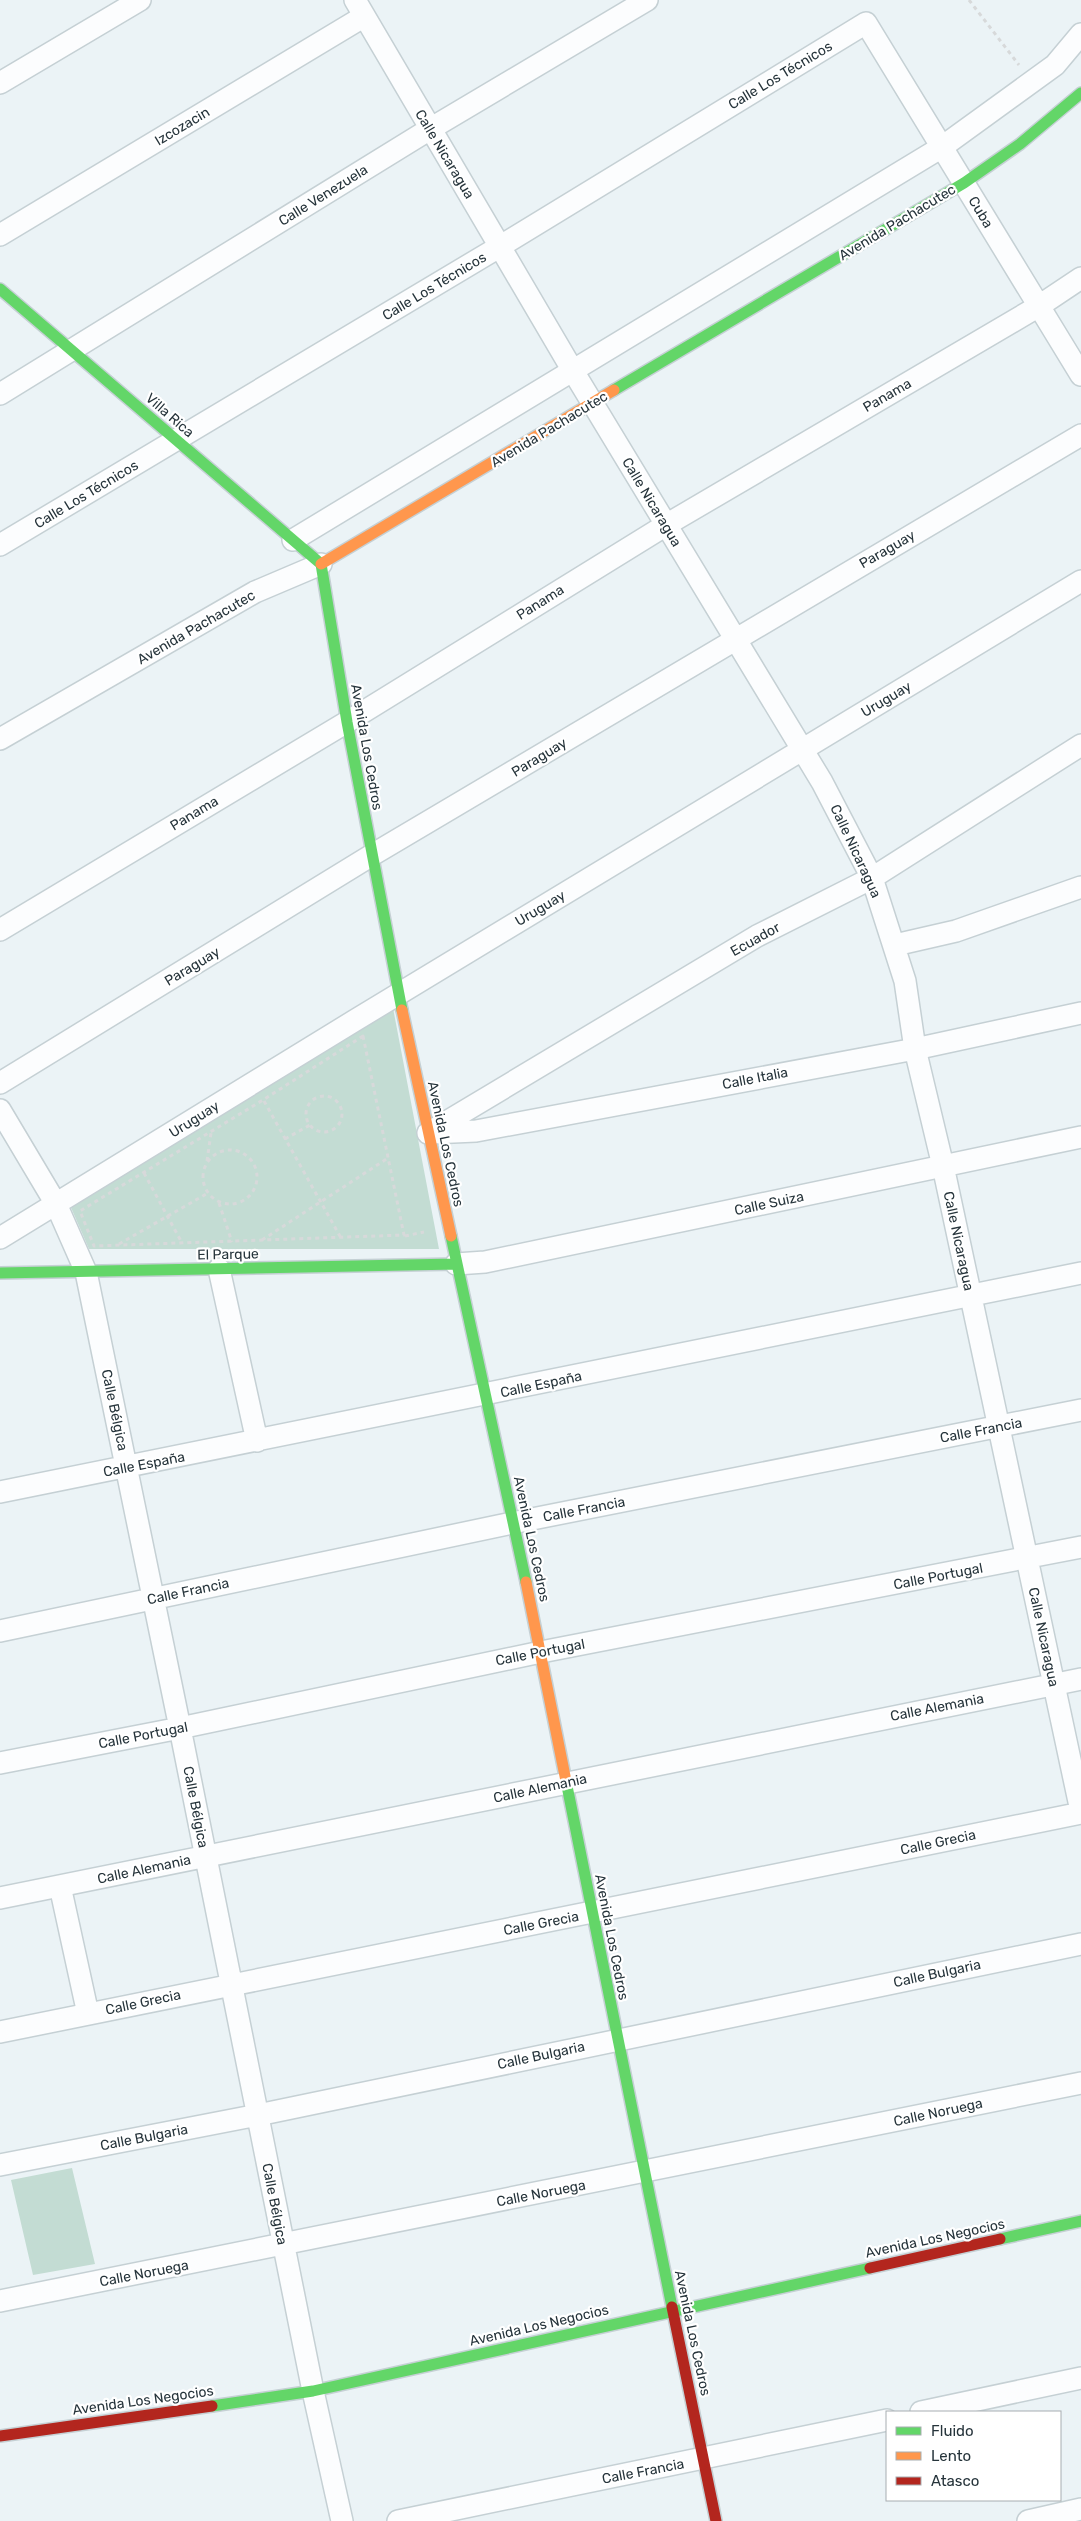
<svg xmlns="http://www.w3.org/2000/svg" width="1081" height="2521" font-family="Rubik,sans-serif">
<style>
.green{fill:#c3dcd3}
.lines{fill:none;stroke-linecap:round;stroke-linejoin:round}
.street-casing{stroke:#c5d0d4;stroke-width:24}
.fast-casing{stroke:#c5d0d4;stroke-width:14}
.slow-casing{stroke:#c5d0d4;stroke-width:14}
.jam-casing{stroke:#c5d0d4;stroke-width:14}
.path{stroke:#d7d9da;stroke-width:3;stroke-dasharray:4 4;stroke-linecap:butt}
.street{stroke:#fcfdfe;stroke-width:21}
.fast{stroke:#63d668;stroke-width:11}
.slow{stroke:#ff974d;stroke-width:11}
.jam{stroke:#b3261e;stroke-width:11}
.labels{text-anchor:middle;stroke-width:4.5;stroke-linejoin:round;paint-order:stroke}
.street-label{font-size:14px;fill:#26343b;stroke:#fff}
</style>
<rect width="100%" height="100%" fill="#ebf3f6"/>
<path class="green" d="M393,1008L439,1249H89L69,1203Z
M72,2168L95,2264L33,2275L11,2180Z"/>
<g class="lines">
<g class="street-casing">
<path id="street" d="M355,0L573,371L822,782L872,878L905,981L915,1049L943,1166L1081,1811
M0,83L140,0
M0,235L363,17
M0,394L430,129L647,0
M293,540L942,147L1055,65L1081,34
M0,545L499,247L866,23L1081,375
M0,739L255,592L321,564
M0,930L347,722L666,525L1039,306L1081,278
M895,945L956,931L1081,887
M0,1083L372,855L1081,435
M0,1110L56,1204L86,1272L180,1728L313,2391L342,2521
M428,1133L757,936L872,878L1081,745
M431,1133L476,1131L915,1049L1081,1013
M0,1238L354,1021L1081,581
M456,1264L485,1262L1081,1137
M219,1269L257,1441
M0,1492L1081,1273
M0,1631L512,1523L1081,1410
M0,1763L180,1728L541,1652L1081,1547
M60,1886L88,2014
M0,1898L1081,1679
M0,2032L1081,1813
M0,2165L258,2115L1081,1944
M0,2301L1081,2083
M921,2412L1081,2378
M398,2521L887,2420
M1028,2521L1081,2509"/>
</g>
<g class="fast-casing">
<path id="fast" d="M0,289L321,564
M614,390L964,183L1020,144L1081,93
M321,564L347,722L402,1010
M451,1236L526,1582
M0,1273L456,1264
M566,1781L672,2307
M1000,2239L1081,2221
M212,2406L313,2391L870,2268"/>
</g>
<g class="slow-casing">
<path id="slow" d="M321,564L614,390
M402,1010L451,1236
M526,1582L566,1781"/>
</g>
<g class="jam-casing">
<path id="jam" d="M870,2268L1000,2239
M672,2307L716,2521
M0,2436L212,2406"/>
</g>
<path class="path" d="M969,0L1019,65
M363,1036L404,1235L94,1246L80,1211L263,1100Z
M306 1114a18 18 0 1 1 36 0a18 18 0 1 1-36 0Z
M264,1101L341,1238
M285,1139L310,1125
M203 1177a27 27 0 1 1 54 0a27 27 0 1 1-54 0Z
M207,1161L211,1133
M144,1173L182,1243
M219,1203L232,1242
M405,1236L424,1232
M262,1240L388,1158
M119,1244L208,1193"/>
<use href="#street" class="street"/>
<use href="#fast" class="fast"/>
<use href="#slow" class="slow"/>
<use href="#jam" class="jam"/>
</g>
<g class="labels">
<g class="street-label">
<text transform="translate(780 75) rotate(-31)" y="5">Calle Los Técnicos</text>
<text transform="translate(182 126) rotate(-31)" y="5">Izcozacin</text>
<text transform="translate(445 154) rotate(59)" y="5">Calle Nicaragua</text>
<text transform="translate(323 195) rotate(-32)" y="5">Calle Venezuela</text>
<text transform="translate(981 212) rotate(59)" y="5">Cuba</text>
<text transform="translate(897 222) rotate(-31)" y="5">Avenida Pachacutec</text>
<text transform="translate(434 286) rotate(-31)" y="5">Calle Los Técnicos</text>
<text transform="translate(887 395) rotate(-30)" y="5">Panama</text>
<text transform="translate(170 415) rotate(41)" y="5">Villa Rica</text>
<text transform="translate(549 429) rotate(-31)" y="5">Avenida Pachacutec</text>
<text transform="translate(86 494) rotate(-31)" y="5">Calle Los Técnicos</text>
<text transform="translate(652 502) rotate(59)" y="5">Calle Nicaragua</text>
<text transform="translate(887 549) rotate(-30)" y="5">Paraguay</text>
<text transform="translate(540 602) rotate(-32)" y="5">Panama</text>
<text transform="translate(196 627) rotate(-30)" y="5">Avenida Pachacutec</text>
<text transform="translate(886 699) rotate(-31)" y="5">Uruguay</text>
<text transform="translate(367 747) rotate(80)" y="5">Avenida Los Cedros</text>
<text transform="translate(539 757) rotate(-31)" y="5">Paraguay</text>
<text transform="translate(194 813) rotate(-31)" y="5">Panama</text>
<text transform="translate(856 851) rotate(65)" y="5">Calle Nicaragua</text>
<text transform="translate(540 908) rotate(-31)" y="5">Uruguay</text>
<text transform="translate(755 939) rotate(-29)" y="5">Ecuador</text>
<text transform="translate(192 966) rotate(-31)" y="5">Paraguay</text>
<text transform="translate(755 1078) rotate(-11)" y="5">Calle Italia</text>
<text transform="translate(194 1119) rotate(-32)" y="5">Uruguay</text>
<text transform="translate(446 1144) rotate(78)" y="5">Avenida Los Cedros</text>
<text transform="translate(769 1203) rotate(-12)" y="5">Calle Suiza</text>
<text transform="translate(959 1241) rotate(78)" y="5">Calle Nicaragua</text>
<text transform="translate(228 1254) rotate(-1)" y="5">El Parque</text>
<text transform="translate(541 1384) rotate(-12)" y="5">Calle España</text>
<text transform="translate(115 1410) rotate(78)" y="5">Calle Bélgica</text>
<text transform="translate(981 1430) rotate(-11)" y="5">Calle Francia</text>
<text transform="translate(144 1464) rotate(-11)" y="5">Calle España</text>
<text transform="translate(584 1509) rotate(-11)" y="5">Calle Francia</text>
<text transform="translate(532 1539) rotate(78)" y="5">Avenida Los Cedros</text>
<text transform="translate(938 1576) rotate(-11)" y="5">Calle Portugal</text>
<text transform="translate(188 1591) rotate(-12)" y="5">Calle Francia</text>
<text transform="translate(1044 1637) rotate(78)" y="5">Calle Nicaragua</text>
<text transform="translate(540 1652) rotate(-11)" y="5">Calle Portugal</text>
<text transform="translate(937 1707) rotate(-11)" y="5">Calle Alemania</text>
<text transform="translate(143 1735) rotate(-11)" y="5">Calle Portugal</text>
<text transform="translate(540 1788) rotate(-12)" y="5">Calle Alemania</text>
<text transform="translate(196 1807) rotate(79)" y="5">Calle Bélgica</text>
<text transform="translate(938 1842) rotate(-12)" y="5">Calle Grecia</text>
<text transform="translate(144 1869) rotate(-12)" y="5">Calle Alemania</text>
<text transform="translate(541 1923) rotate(-11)" y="5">Calle Grecia</text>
<text transform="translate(612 1937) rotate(79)" y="5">Avenida Los Cedros</text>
<text transform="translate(937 1973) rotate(-12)" y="5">Calle Bulgaria</text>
<text transform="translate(143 2002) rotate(-12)" y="5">Calle Grecia</text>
<text transform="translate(541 2055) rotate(-12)" y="5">Calle Bulgaria</text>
<text transform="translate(938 2112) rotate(-12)" y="5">Calle Noruega</text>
<text transform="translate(144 2137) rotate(-11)" y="5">Calle Bulgaria</text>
<text transform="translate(541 2193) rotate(-11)" y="5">Calle Noruega</text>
<text transform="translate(275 2204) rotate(79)" y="5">Calle Bélgica</text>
<text transform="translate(935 2238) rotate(-12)" y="5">Avenida Los Negocios</text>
<text transform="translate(144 2273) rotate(-11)" y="5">Calle Noruega</text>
<text transform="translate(539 2325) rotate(-13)" y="5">Avenida Los Negocios</text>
<text transform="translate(693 2333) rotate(78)" y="5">Avenida Los Cedros</text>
<text transform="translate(143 2400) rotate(-8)" y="5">Avenida Los Negocios</text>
<text transform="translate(643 2471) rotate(-11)" y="5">Calle Francia</text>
</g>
</g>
<rect x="886" y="2411" width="175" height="90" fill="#ffffff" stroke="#a8aeb1"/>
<rect x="896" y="2427" width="25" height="8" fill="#63d668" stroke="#a8aeb1"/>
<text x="931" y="2436" font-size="15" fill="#26343b">Fluido</text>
<rect x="896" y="2452" width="25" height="8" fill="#ff974d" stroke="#a8aeb1"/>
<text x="931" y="2461" font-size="15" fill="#26343b">Lento</text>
<rect x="896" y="2477" width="25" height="8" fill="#b3261e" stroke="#a8aeb1"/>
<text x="931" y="2486" font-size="15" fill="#26343b">Atasco</text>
</svg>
